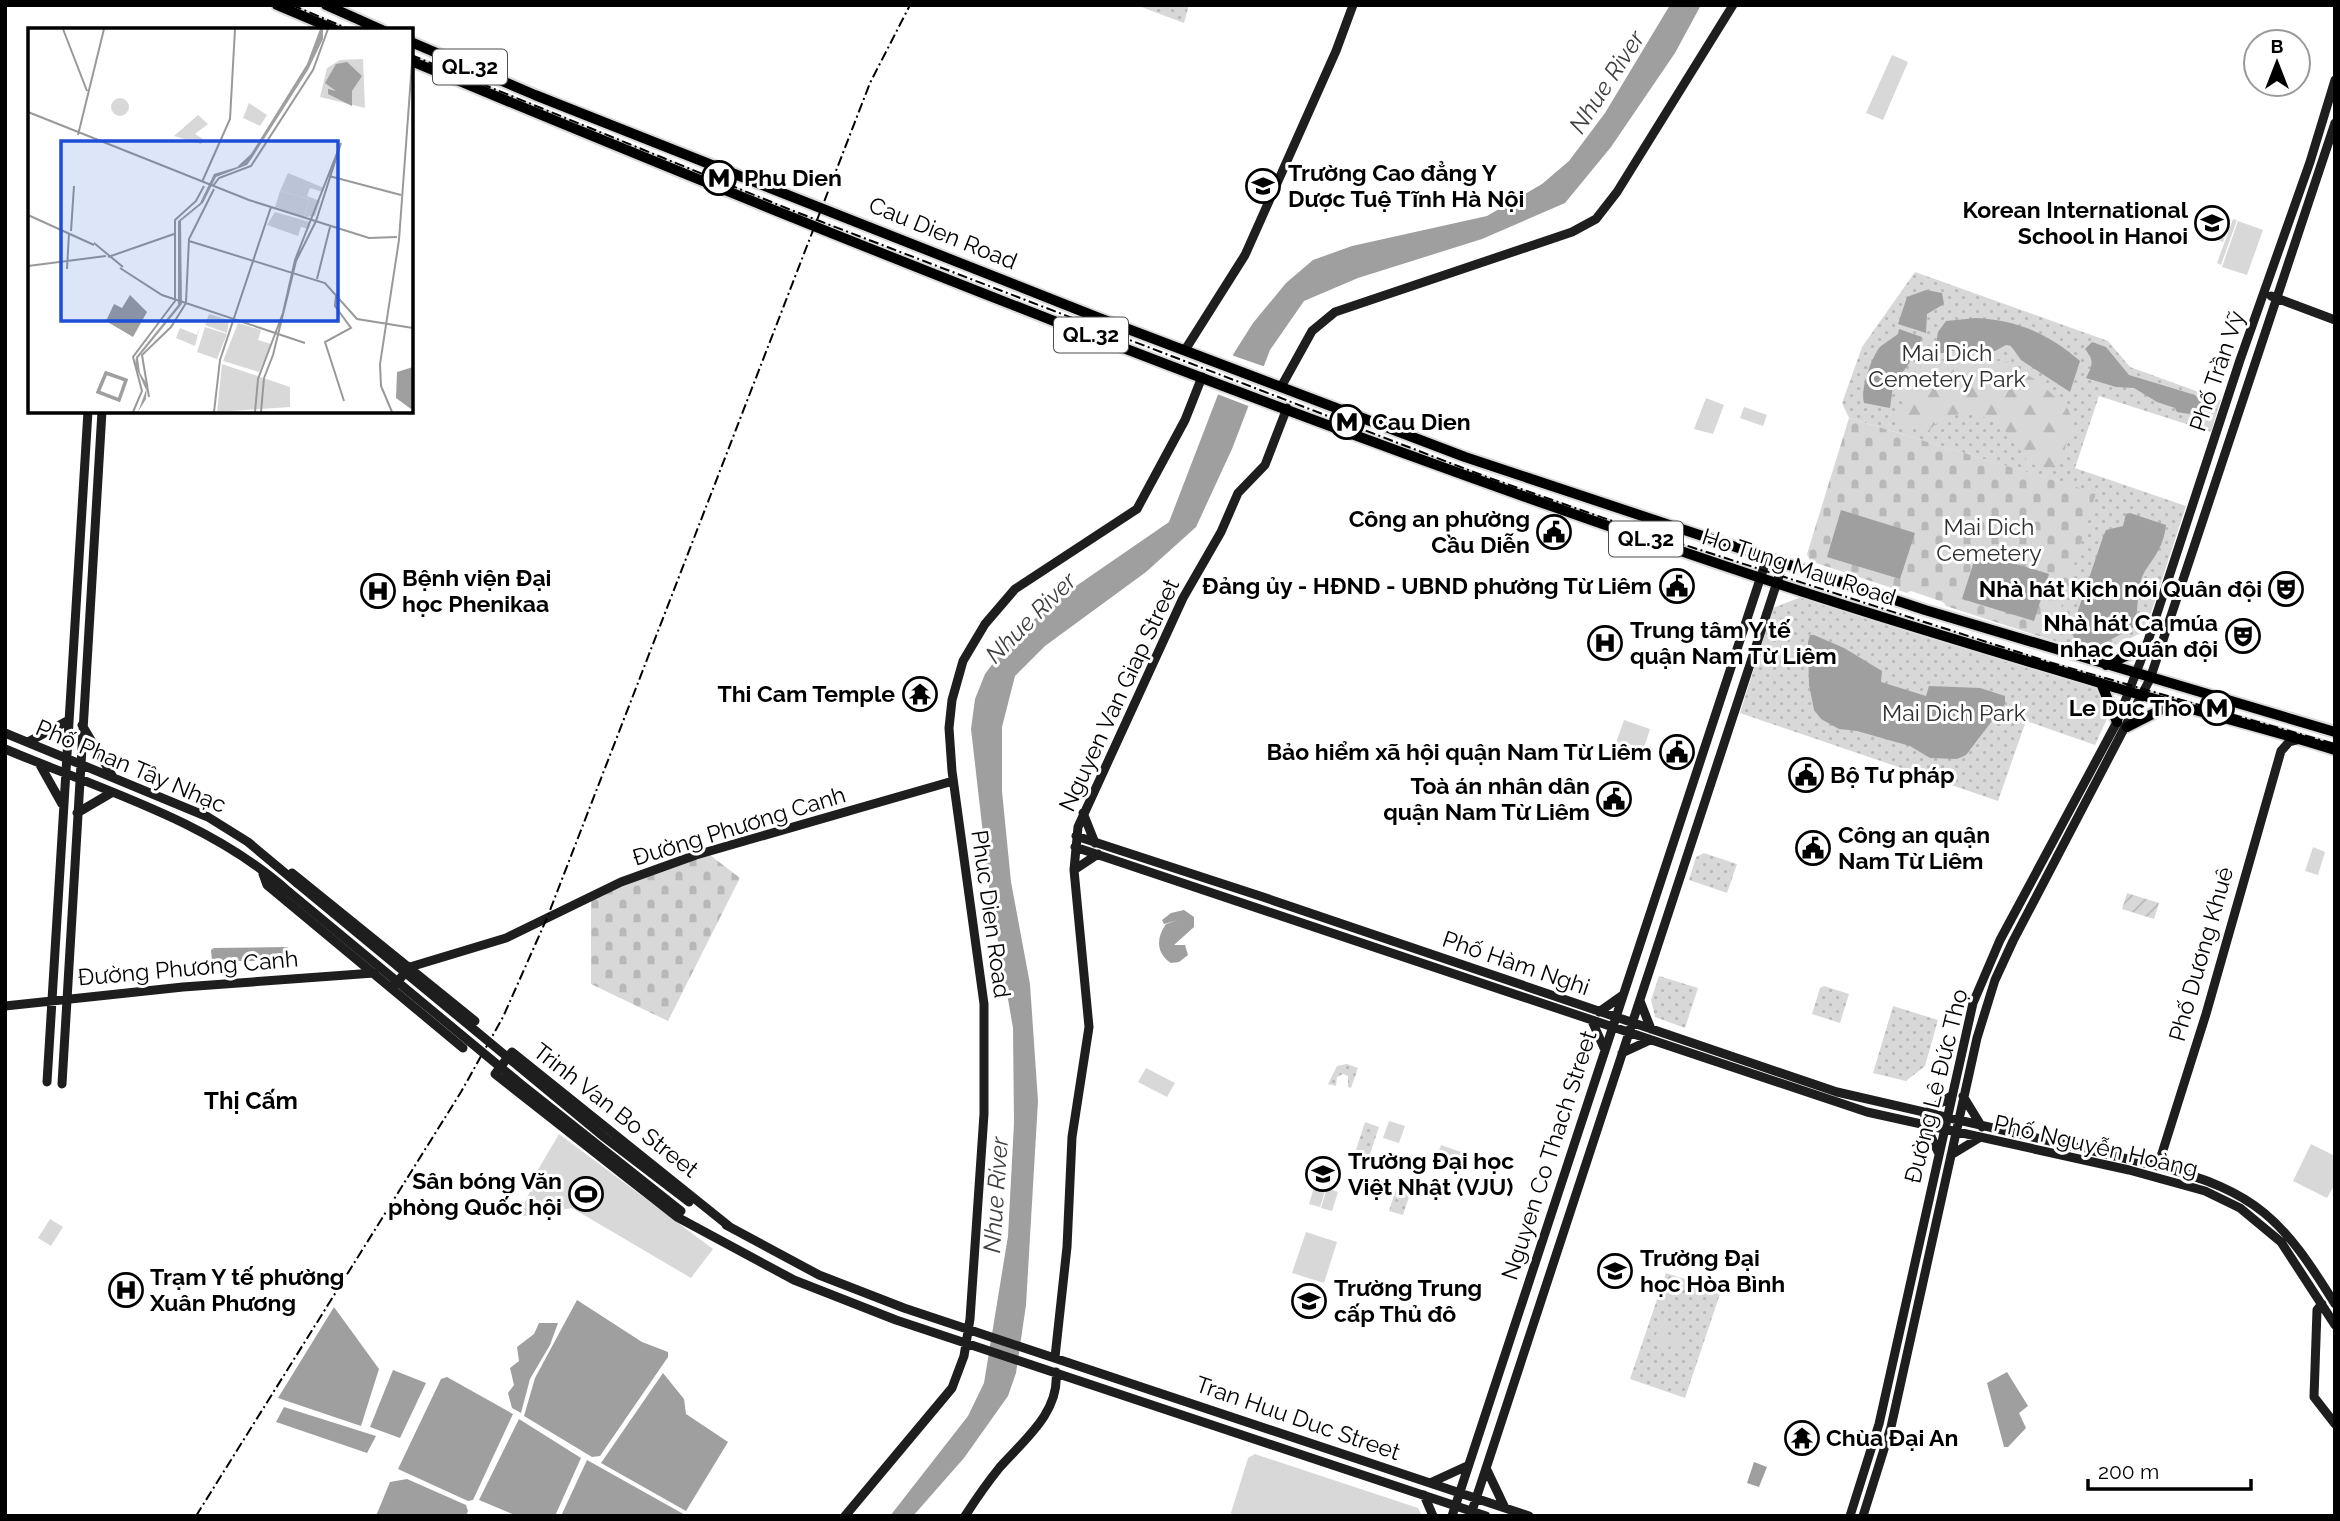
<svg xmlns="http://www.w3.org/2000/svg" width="2340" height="1521" font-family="Raleway,sans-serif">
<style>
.grass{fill:url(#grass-dots)}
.forest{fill:url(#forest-firs)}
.cemetery{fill:url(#cemetery-stones)}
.garden{fill:url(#garden-furrows)}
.pitch{fill:#d8d8d8}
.water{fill:#9f9f9f}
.pier{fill:#fff}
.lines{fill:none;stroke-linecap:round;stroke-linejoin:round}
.highway-casing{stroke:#dbdbdb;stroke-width:14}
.secondary{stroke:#1e1e1e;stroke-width:9}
.highway{stroke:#000;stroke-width:10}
.rail{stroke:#000;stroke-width:2;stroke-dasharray:10 3.5 2 3.5;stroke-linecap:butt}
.secondary-bridge{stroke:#1e1e1e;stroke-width:9}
.labels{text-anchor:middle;stroke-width:6;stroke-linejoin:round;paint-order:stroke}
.shield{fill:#fff;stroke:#4c4c4c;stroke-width:2}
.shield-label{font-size:21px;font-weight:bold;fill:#000}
.poi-label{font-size:23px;font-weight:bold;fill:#000;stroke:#fff;text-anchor:start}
.street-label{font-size:23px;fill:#000;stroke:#fff}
.park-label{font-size:23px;fill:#2f2f2f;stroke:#fff}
.water-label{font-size:24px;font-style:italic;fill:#404040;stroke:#fff}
.neighbourhood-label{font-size:24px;font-weight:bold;fill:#000;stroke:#fff}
.inset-river{fill:none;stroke:#9f9f9f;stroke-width:3.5}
.inset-road{fill:none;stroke:#999;stroke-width:2}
.view{fill:#1d4ed8;fill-opacity:0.15;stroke:#1d4ed8;stroke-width:3.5}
.inset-edge{fill:none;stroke:#000;stroke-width:3.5}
</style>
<defs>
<pattern id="grass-dots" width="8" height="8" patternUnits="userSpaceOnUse" patternTransform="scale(1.75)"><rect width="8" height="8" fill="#d8d8d8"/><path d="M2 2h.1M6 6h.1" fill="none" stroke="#b8b8b8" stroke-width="1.8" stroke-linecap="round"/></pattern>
<pattern id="forest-firs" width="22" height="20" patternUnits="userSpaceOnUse" patternTransform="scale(1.75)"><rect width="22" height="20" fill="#d8d8d8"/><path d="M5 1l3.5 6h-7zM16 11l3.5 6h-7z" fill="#b8b8b8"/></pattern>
<pattern id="cemetery-stones" width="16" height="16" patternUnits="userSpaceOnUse" patternTransform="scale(1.75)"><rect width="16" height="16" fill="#d8d8d8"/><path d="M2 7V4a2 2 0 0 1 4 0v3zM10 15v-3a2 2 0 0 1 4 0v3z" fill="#b8b8b8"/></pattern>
<pattern id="garden-furrows" width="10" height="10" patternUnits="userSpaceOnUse" patternTransform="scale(1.75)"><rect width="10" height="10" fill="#d8d8d8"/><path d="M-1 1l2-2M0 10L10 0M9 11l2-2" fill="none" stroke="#b8b8b8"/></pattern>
</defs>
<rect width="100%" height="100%" fill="#fff"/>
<path class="grass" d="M1136,5H1189L1184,23Z
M1915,272L2108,341L2130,367L2221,400L2211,432L2099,396L2075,468L2186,506L2145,631L2100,653L2051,640L2095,493L1849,418L1842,403L1862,347Z
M1806,595L2101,687L2110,712L2095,745L2026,721L1998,801L1740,713L1773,608Z
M1704,853L1737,864L1727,893L1689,880L1696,857Z
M1659,976L1698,988L1685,1028L1655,1017L1651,1000Z
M1824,986L1849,994L1840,1023L1812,1014L1820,988Z
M1893,1006L1938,1020L1925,1066L1906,1081L1873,1073Z
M1347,1064L1358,1068L1351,1088L1348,1087V1076L1343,1074L1337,1077L1336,1086L1328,1084L1337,1066Z
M1365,1122L1379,1127L1369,1157L1355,1153Z
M1398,1183L1412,1188L1403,1215L1389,1211Z
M1666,1273L1721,1291L1685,1398L1630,1379Z"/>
<path class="forest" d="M1966,357L2008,362L2041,384L2068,409L2073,421L2058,472L2028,463C2009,422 1965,393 1927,432L1896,423L1914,372L1926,363Z"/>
<path class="cemetery" d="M1849,418L2096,493L2051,640L1946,606L1943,602L1911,591L1907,593L1810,561L1807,554Z
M706,852L740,878L668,1021L591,984V897Z"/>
<path class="garden" d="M2127,893L2159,903L2154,919L2122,909Z"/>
<path class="pitch" d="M1892,55L1908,62L1883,120L1866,113Z
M2220,216L2231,220L2223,242L2212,238Z
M2233,219L2237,220L2221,265L2217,263Z
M2238,221L2263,230L2247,275L2222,267Z
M1706,398L1724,405L1713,434L1694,429Z
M1744,407L1767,415L1763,426L1740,418Z
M1624,720L1650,729L1641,757L1614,748Z
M2313,847L2325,852L2318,875L2305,871Z
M1146,1068L1175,1083L1167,1097L1138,1082Z
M1389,1121L1405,1126L1399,1143L1383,1138Z
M559,1134L713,1249L691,1278L572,1208L518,1217L532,1187L529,1185Z
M2311,1144L2335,1156V1184L2327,1198L2293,1181Z
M1441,1145L1461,1152L1457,1162L1437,1156Z
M1315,1184L1326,1188L1320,1207L1309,1204Z
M1327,1188L1338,1192L1332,1211L1321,1208Z
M50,1219L63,1227L51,1246L38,1238Z
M1306,1232L1337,1242L1324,1283L1292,1273Z
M1660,1322L1669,1325L1663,1344L1654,1341Z
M1674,1327L1683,1330L1677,1349L1668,1346Z
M1255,1454L1418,1508L1422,1516H1230L1248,1458Z"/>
<path class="water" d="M1670,5H1701L1675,53L1611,147L1565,203L1482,239L1358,278L1304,301L1270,350L1232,449L1196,527L1146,572L1045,646L1015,676L1002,727V791L1011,882L1030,984L1038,1101L1026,1305L1016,1373L1008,1396L964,1458L913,1516H890L968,1416L984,1383L1008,1236L1014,1123L1013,1028L990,895L971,729L975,699L985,674L1012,638L1063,595L1169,522L1234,353L1253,323L1286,283L1313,260L1352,246L1487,216L1542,184L1569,161L1605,113Z
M1926,290L1942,293L1944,304L1927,314L1926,333L1898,324L1907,297Z
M1976,318C2017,320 2049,334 2080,361L2070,392L2021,360L2011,346L2006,345L1995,351L1956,350L1938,354L1935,351L1938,332L1946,321Z
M1899,329L1922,337C1918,350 1905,374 1894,379L1890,408L1864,403C1860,390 1871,359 1879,348C1884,343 1892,339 1898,334Z
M2092,342L2106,347L2129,375L2195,395L2201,402L2196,415L2177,412L2175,408L2157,402L2134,388L2116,387L2086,378C2092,366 2095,361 2085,349Z
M1841,510L1915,533L1900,579L1827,557Z
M2130,513L2166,525C2164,545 2155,556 2145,571C2135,588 2140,609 2134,627L2099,646L2075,640L2071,631L2103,537L2106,530L2123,526L2126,514Z
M1977,552L2049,574L2034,621L1962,599Z
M1814,635L1844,648L1882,671L1881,682L1926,696L1929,686L1980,688L2005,696V704L1966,755L1957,759L1930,758L1910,746L1857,731L1839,729L1821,719L1814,710L1809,685L1808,642L1810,635Z
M1184,910L1194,917V927L1174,945H1185L1188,955L1179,962L1171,963C1156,953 1156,938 1166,924L1178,920L1164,924L1162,920L1171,913Z
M288,947L292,956L288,961H212L211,950L214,948Z
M577,1300L642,1342L668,1352V1357L600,1456L592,1457L524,1416L535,1378Z
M334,1307L379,1369L361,1426L278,1398Z
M539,1323H558L550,1345L530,1379L521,1413L512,1408L508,1393L514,1385L510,1368L519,1361L517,1347L534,1334Z
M393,1370L426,1383L400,1438L370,1427Z
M2007,1372L2028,1406L2019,1413L2026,1428L2008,1447H2004L1987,1383Z
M663,1373L684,1399L686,1414L728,1442L686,1511L601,1463Z
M447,1377L513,1414L473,1500L468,1501L398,1469L441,1379Z
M284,1407L376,1436L367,1453L276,1422Z
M519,1419L581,1458L555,1516H517L479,1500Z
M587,1460L687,1516H561Z
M1754,1462L1767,1467L1759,1487L1747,1483Z
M407,1479L466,1505L468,1511L466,1516H376L390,1482Z"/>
<path class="pier" d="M1231,355L1266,367L1251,407L1217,394Z"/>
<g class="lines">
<g class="highway-casing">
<path id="highway" d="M277,5L336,30
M326,5L382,30
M411,42L535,95L1099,318L1465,457L1925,610L2335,732
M411,61C844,241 1280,416 1725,566C1858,611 1993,651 2127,691C2196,711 2266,728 2335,750
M2106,665L2146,647
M2101,683L2117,722
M2127,727L2172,704"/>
</g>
<path class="secondary" d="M2271,296L2335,320
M1185,350L1245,255L1336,51L1353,5
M1281,387L1312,331L1335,312L1572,232L1596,219L1617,192L1733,5
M82,725L113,777
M5,733L208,817L248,842L297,883
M28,742L69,720
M5,749C102,790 210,821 289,892
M39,763L62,804
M77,813L111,793
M1083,813L1095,843
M1076,836L1260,896L1837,1092L2158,1166C2257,1191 2283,1220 2335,1304
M1075,847L1867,1112L2129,1170L2205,1191L2240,1208L2281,1242L2335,1325
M1074,870L1098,854
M292,873L475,1021
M263,874L267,885L463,1048
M392,988L410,967L506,938L621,882L696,855L953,781
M1640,1001L1651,1029
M5,1006L183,987L374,973
M1599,1012L1623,995
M1592,1021L1604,1048
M1622,1053L1648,1041
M47,1082L88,411
M62,1084L102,411
M1963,1096L1982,1127
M1924,1114L1951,1096
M1926,1125L1938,1152
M1951,1155L1979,1138
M2158,1166L2206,1014L2281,751L2289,742L2301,739
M726,1225L819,1275L904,1308L1529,1516
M730,1227L512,1052L495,1074L677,1217L794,1280L896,1320L1486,1516
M2322,1304L2317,1310L2314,1397L2335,1424
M1055,1357L1067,1247L1072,1137L1089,1027L1074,870L1078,827L1183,598L1221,532L1238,493L1265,465L1287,408
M1486,1468L1505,1508
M1430,1483L1467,1466
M1424,1495L1433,1516
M1471,1514L1783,564
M845,1516L952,1388L964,1356L970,1319L984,1114V1004L952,771L949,728L952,700L963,661L985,624L1015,589L1137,509L1185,420L1202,377
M965,1516C976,1499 987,1483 1000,1467C1024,1440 1060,1412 1056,1372
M1452,1516L1767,558
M1850,1516L1879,1424L1973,1003L2000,940L2117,722L2146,647L2240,360L2310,162L2335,80
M1863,1516L1891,1427L1977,1038L1995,980L2013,941L2150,679L2335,123"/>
<use href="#highway" class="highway"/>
<path class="rail" d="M292,5L351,30
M411,55L791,210L1484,476L1635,529L2049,662L2335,744
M196,1516L461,1092L503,1017L547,918L870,83L910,5"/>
<path class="secondary-bridge" d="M297,883L604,1137L689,1202
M289,892L522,1085L681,1211"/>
</g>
<defs>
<g id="metro-ring" transform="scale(1.75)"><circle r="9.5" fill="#fff" stroke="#000" stroke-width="1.5"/><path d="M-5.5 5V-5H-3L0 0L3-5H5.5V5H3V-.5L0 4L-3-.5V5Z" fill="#000"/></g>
<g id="university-ring" transform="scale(1.75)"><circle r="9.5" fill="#fff" stroke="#000" stroke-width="1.5"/><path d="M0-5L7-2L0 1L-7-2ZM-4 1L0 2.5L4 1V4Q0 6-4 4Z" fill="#000"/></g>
<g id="school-ring" transform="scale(1.75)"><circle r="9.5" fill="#fff" stroke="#000" stroke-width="1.5"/><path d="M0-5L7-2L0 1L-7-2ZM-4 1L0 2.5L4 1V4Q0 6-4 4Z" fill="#000"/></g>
<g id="civic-ring" transform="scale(1.75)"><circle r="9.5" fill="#fff" stroke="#000" stroke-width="1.5"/><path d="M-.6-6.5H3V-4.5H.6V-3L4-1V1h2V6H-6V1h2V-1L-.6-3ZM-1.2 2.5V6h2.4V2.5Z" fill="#000"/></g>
<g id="theatre-ring" transform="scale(1.75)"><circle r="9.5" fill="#fff" stroke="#000" stroke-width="1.5"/><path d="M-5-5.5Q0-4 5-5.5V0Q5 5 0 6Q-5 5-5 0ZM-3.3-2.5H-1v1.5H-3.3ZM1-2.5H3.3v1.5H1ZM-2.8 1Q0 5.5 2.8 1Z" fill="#000"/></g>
<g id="hospital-ring" transform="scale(1.75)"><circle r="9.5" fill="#fff" stroke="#000" stroke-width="1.5"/><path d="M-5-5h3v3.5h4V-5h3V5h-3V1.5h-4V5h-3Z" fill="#000"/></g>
<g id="temple-ring" transform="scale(1.75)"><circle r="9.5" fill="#fff" stroke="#000" stroke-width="1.5"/><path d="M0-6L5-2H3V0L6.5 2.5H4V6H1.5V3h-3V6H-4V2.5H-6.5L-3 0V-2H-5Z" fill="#000"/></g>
<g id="stadium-ring" transform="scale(1.75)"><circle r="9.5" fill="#fff" stroke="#000" stroke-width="1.5"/><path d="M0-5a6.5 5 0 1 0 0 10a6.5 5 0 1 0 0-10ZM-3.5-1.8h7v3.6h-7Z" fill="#000"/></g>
</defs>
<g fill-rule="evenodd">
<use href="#metro-ring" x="719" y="178"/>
<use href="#university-ring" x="1263" y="186"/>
<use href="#school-ring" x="2212" y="223"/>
<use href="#metro-ring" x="1347" y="422"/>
<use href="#civic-ring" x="1554" y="532"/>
<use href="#civic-ring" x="1677" y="586"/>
<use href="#theatre-ring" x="2286" y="589"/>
<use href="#hospital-ring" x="378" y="591"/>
<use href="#theatre-ring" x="2243" y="636"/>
<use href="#hospital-ring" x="1605" y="643"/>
<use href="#temple-ring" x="920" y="694"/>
<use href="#metro-ring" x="2217" y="708"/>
<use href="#civic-ring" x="1677" y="752"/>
<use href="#civic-ring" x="1806" y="775"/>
<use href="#civic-ring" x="1614" y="799"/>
<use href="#civic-ring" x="1813" y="848"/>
<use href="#university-ring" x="1323" y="1174"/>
<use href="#stadium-ring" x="586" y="1194"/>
<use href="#university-ring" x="1615" y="1271"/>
<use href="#hospital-ring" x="126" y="1290"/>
<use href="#university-ring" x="1309" y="1301"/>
<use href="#temple-ring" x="1802" y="1438"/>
</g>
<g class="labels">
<g class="shield">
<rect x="433" y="49.5" width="74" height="35" rx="5"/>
<rect x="1054" y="317.5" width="74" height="35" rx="5"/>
<rect x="1609" y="521.5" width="74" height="35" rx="5"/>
</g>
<g class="shield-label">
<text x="470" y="74">QL.32</text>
<text x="1091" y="342">QL.32</text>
<text x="1646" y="546">QL.32</text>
</g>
<g class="poi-label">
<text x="1288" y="181">Trường Cao đẳng Y<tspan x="1288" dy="26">Dược Tuệ Tĩnh Hà Nội</tspan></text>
<text x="744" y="186">Phu Dien</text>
<text x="2188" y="218" text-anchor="end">Korean International<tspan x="2188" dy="26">School in Hanoi</tspan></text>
<text x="1372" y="430">Cau Dien</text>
<text x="1530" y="527" text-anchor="end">Công an phường<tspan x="1530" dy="26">Cầu Diễn</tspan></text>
<text x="402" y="586">Bệnh viện Đại<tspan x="402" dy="26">học Phenikaa</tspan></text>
<text x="1652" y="594" text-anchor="end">Đảng ủy - HĐND - UBND phường Từ Liêm</text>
<text x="2262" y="597" text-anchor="end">Nhà hát Kịch nói Quân đội</text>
<text x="2218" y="631" text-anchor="end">Nhà hát Ca múa<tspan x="2218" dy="26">nhạc Quân đội</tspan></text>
<text x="1630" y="638">Trung tâm Y tế<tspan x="1630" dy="26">quận Nam Từ Liêm</tspan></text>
<text x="895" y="702" text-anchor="end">Thi Cam Temple</text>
<text x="2192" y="716" text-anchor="end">Le Duc Tho</text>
<text x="1652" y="760" text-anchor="end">Bảo hiểm xã hội quận Nam Từ Liêm</text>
<text x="1830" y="783">Bộ Tư pháp</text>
<text x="1590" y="794" text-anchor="end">Toà án nhân dân<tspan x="1590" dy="26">quận Nam Từ Liêm</tspan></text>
<text x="1838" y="843">Công an quận<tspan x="1838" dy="26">Nam Từ Liêm</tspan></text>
<text x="1348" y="1169">Trường Đại học<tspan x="1348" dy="26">Việt Nhật (VJU)</tspan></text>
<text x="562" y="1189" text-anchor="end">Sân bóng Văn<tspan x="562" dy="26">phòng Quốc hội</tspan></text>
<text x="1640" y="1266">Trường Đại<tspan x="1640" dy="26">học Hòa Bình</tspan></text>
<text x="150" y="1285">Trạm Y tế phường<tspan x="150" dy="26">Xuân Phương</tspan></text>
<text x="1334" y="1296">Trường Trung<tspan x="1334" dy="26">cấp Thủ đô</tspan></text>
<text x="1826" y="1446">Chùa Đại An</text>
</g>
<g class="street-label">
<text transform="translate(943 233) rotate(22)" y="8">Cau Dien Road</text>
<text transform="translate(2217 371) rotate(-71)" y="8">Phố Trần Vỹ</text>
<text transform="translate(1799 567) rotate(18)" y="8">Ho Tung Mau Road</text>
<text transform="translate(1119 695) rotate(-65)" y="8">Nguyen Van Giap Street</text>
<text transform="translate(131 766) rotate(23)" y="8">Phố Phan Tây Nhạc</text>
<text transform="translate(739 826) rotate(-17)" y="8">Đường Phương Canh</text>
<text transform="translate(991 914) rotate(82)" y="8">Phuc Dien Road</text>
<text transform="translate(2201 954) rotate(-74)" y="8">Phố Dương Khuê</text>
<text transform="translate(1516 963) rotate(19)" y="8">Phố Hàm Nghi</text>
<text transform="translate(188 968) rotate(-5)" y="8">Đường Phương Canh</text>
<text transform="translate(1936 1086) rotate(-76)" y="8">Đường Lê Đức Thọ</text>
<text transform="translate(616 1110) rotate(38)" y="8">Trinh Van Bo Street</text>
<text transform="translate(2096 1146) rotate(13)" y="8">Phố Nguyễn Hoàng</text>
<text transform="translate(1549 1155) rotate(-72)" y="8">Nguyen Co Thach Street</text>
<text transform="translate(1298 1418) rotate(19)" y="8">Tran Huu Duc Street</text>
</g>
<g class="park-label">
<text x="1947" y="361">Mai Dich<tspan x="1947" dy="26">Cemetery Park</tspan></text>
<text x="1989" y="535">Mai Dich<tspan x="1989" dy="26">Cemetery</tspan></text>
<text x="1954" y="721">Mai Dich Park</text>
</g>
<g class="water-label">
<text transform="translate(1607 82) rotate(-57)" y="8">Nhue River</text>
<text transform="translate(1031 618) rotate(-45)" y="8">Nhue River</text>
<text transform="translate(996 1195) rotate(-86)" y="8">Nhue River</text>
</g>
<g class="neighbourhood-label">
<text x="251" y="1109">Thị Cấm</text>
</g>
</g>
<g transform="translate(28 28)">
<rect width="385" height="385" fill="#fff"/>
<path d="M335,31L337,80L292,69L299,40L312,32ZM221,75L239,87L232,98L215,90ZM170,87L180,96L167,106L175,111L173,116L146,108ZM260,145L296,160L295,164L282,160L279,168L292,173L287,188L276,189L281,171L252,163ZM247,184L282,194L281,201L273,199L270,208L239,197Z" fill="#d8d8d8"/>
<path d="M252,163L281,171L276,189L247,179Z" fill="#d8d8d8"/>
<path d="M83 79a9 9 0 1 1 18 0a9 9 0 1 1-18 0ZM181,286L201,292L199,305L177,297ZM210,295L233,302L230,312L243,316L231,344L195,333ZM172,298L167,318L148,310L152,300L169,307ZM177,299L199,306L189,331L169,324ZM194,336L262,359V379L189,384Z" fill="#d8d8d8"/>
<path d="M292,1H295V11L280,42L224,130L219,137L188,149L175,175L153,193L154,276L110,330L112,345L119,356L118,371L110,384L118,362L107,337L108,329L150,277V193L172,175L186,146L209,139L223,126L279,36ZM319,34L334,48L324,63V78L300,66V61L308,63L297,55L308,36ZM102,267L119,284L105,309L78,293L86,276L94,280ZM385,339V379L383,381L368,370L369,344Z" fill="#9f9f9f"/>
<path class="inset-river" d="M78,345L98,352L91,372L70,364Z"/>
<path class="inset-road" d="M35,1L59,63M0,84L221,172L341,210L369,209M50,107L76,1M301,148L373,167M174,154L202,91L207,1M185,158L191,150L223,138L285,42L300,1M0,187L66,217M43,203L46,158M161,213L297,255L329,291L385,300M66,215L95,239M80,229L146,206M0,238L78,228M39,241L41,205M289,251L302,199M120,258L92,240L134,267L277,315M308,267L307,278L323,300L297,314L316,373M158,274L161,211L186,161M121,369L114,327L143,299L158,275M105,384L114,363L105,329L147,273V192L168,173L176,158M186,384L192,332L243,179M227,384L230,351L255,285L267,232L313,115L288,193L268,233L245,327L236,350M233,384L236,350M364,384L353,358L352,336L371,212L385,21"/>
<path class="view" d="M33,113H310V293H33Z"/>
<rect width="385" height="385" class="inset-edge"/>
</g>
<rect width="2340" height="1521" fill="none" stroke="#000000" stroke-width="14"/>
<g transform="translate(2277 63)"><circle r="33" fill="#ffffff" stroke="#999999" stroke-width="2"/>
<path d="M0-5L12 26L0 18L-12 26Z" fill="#000000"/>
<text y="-10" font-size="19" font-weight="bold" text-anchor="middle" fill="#000000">B</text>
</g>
<path d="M2088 1479v10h163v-10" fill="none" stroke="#000000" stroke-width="3.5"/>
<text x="2098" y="1479" font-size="21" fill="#000000" stroke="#ffffff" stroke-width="5" paint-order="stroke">200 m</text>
</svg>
